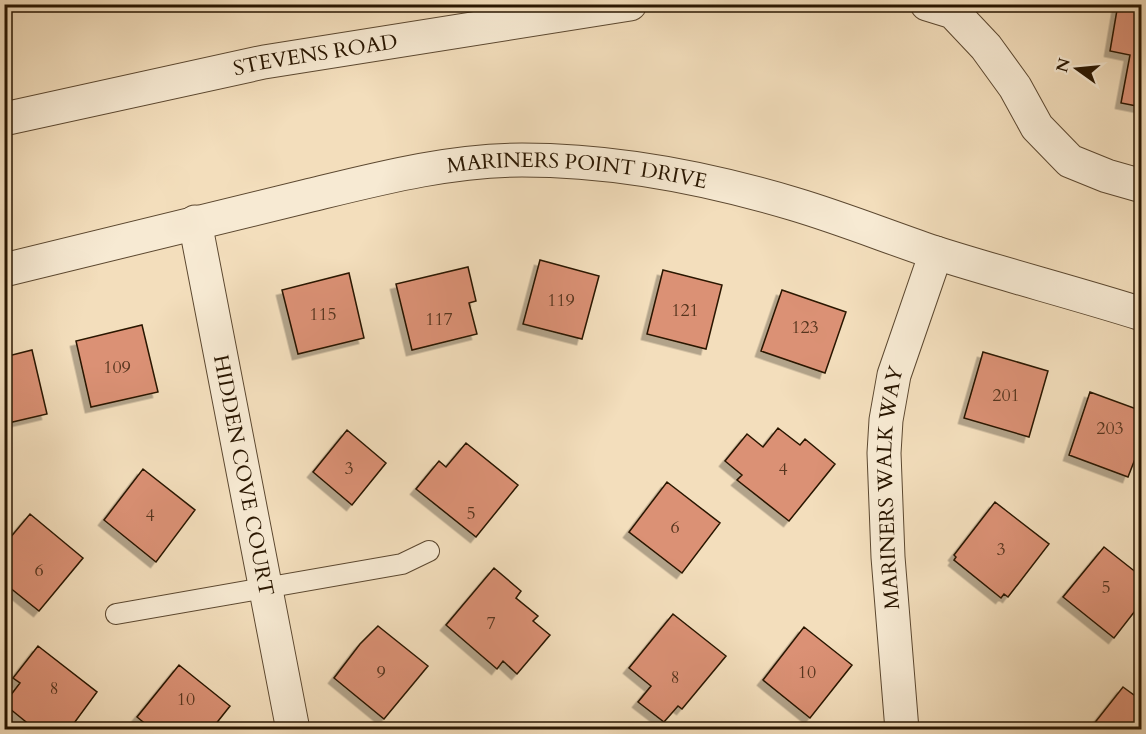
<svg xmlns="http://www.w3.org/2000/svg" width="1146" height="734" font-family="Cardo,serif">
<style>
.building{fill:#db9174;stroke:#291601;stroke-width:1.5;filter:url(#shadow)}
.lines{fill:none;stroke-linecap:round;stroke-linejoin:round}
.service-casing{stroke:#5c4830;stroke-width:22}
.minor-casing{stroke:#5c4830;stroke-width:35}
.service{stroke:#f7ead3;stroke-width:20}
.minor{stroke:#f7ead3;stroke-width:33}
.labels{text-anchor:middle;stroke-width:6;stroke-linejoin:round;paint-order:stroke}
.number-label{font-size:18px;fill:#56351e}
.street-label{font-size:21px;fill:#291601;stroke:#f7ead3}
</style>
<defs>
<filter id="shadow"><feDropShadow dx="-5.5" dy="5.5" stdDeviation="0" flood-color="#0004"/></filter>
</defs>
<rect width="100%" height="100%" fill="#f3debc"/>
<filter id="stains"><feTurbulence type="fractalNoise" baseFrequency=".00333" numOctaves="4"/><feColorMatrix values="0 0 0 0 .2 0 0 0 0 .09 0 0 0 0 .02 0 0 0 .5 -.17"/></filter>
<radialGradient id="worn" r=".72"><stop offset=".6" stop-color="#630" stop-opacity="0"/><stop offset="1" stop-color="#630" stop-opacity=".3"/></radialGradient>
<path class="building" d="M1118,4H1142V107L1121,103L1130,55L1110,51Z
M540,260L599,276L582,339L523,324Z
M468,267L476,301L469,303L477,334L412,350L396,284Z
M663,270L722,285L706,349L647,334Z
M349,273L364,338L298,354L282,290Z
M782,290L846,312L825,373L761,351Z
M142,325L158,392L91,407L76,341Z
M32,350L47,414L4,424V357Z
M983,352L1048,371L1029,437L964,418Z
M1090,392L1142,411V441L1128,477L1069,455Z
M778,428L800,445L805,439L835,464L789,521L737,480L742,475L725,461L747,434L763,447Z
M347,430L386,463L352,505L313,472Z
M466,443L518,485L476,537L416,489L439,461L446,467Z
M143,469L195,510L156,562L104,520Z
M667,482L720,523L682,573L629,532Z
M995,502L1049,544L1008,597L1004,594L1001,598L954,560L956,557L954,555Z
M30,514L83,558L39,611L4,583V545Z
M1104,547L1142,577V602L1114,638L1063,597Z
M494,568L521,591L516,598L538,616L533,621L550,635L517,674L503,661L497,669L446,625Z
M673,614L726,656L682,709L678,706L664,722L638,702L651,686L629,668Z
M378,626L428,666L384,719L334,678L360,644Z
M804,627L852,665L810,718L763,680Z
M38,646L97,692L69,730H36L4,704L20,683L13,678Z
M179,665L230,706L211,730H153L137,717Z
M1123,687L1142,701V730H1089Z"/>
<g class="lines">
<g class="service-casing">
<path id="service" d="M116,614L402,564L429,551"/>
</g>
<g class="minor-casing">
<g id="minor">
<path d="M927,4L953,12L986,47L1015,87L1037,127L1070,161L1107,176L1142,186"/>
<path id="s1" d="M4,119L264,62L630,4"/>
<path id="s2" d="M195,222L293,730"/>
<path id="s3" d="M4,270C105,245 206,220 307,196C377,179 449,160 522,160C612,160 707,178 794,204C841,218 886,236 933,252C1002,274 1072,292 1142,314"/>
<path id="s4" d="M902,730L888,557L884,453L886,420L894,375L936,253"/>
</g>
</g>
<use href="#service" class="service"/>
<use href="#minor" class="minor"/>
</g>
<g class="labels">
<g class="number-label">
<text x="561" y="306">119</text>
<text x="685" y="316">121</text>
<text x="323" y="320">115</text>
<text x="439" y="325">117</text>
<text x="805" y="333">123</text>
<text x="117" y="373">109</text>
<text x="1006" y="401">201</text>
<text x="1110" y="434">203</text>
<text x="349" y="474">3</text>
<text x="783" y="475">4</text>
<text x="471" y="519">5</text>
<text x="150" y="521">4</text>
<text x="675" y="533">6</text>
<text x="1001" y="555">3</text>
<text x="39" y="576">6</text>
<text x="1106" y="593">5</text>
<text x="491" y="629">7</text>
<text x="381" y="678">9</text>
<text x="807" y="678">10</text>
<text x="675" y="683">8</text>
<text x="54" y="694">8</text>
<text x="186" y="705">10</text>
</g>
<g class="street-label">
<text dy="7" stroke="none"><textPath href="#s1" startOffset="318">STEVENS ROAD</textPath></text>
<text dy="7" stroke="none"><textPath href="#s3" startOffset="586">MARINERS POINT DRIVE</textPath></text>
<text dy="7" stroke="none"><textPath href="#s2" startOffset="258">HIDDEN COVE COURT</textPath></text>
<text dy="7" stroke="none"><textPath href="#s4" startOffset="243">MARINERS WALK WAY</textPath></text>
</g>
</g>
<rect width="1146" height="734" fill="none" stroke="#f3debc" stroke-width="24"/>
<rect x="6" y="6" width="1134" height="722" fill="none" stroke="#291601" stroke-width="3"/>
<rect x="12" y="12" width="1122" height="710" fill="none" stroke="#291601" stroke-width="1.5"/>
<g transform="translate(1077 69) rotate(285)" stroke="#f7ead3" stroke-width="4.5" paint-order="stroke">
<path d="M0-4.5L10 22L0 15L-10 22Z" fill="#291601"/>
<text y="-9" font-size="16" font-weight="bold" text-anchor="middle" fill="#291601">N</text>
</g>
<rect width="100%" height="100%" filter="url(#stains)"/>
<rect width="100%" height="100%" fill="url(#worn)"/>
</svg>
